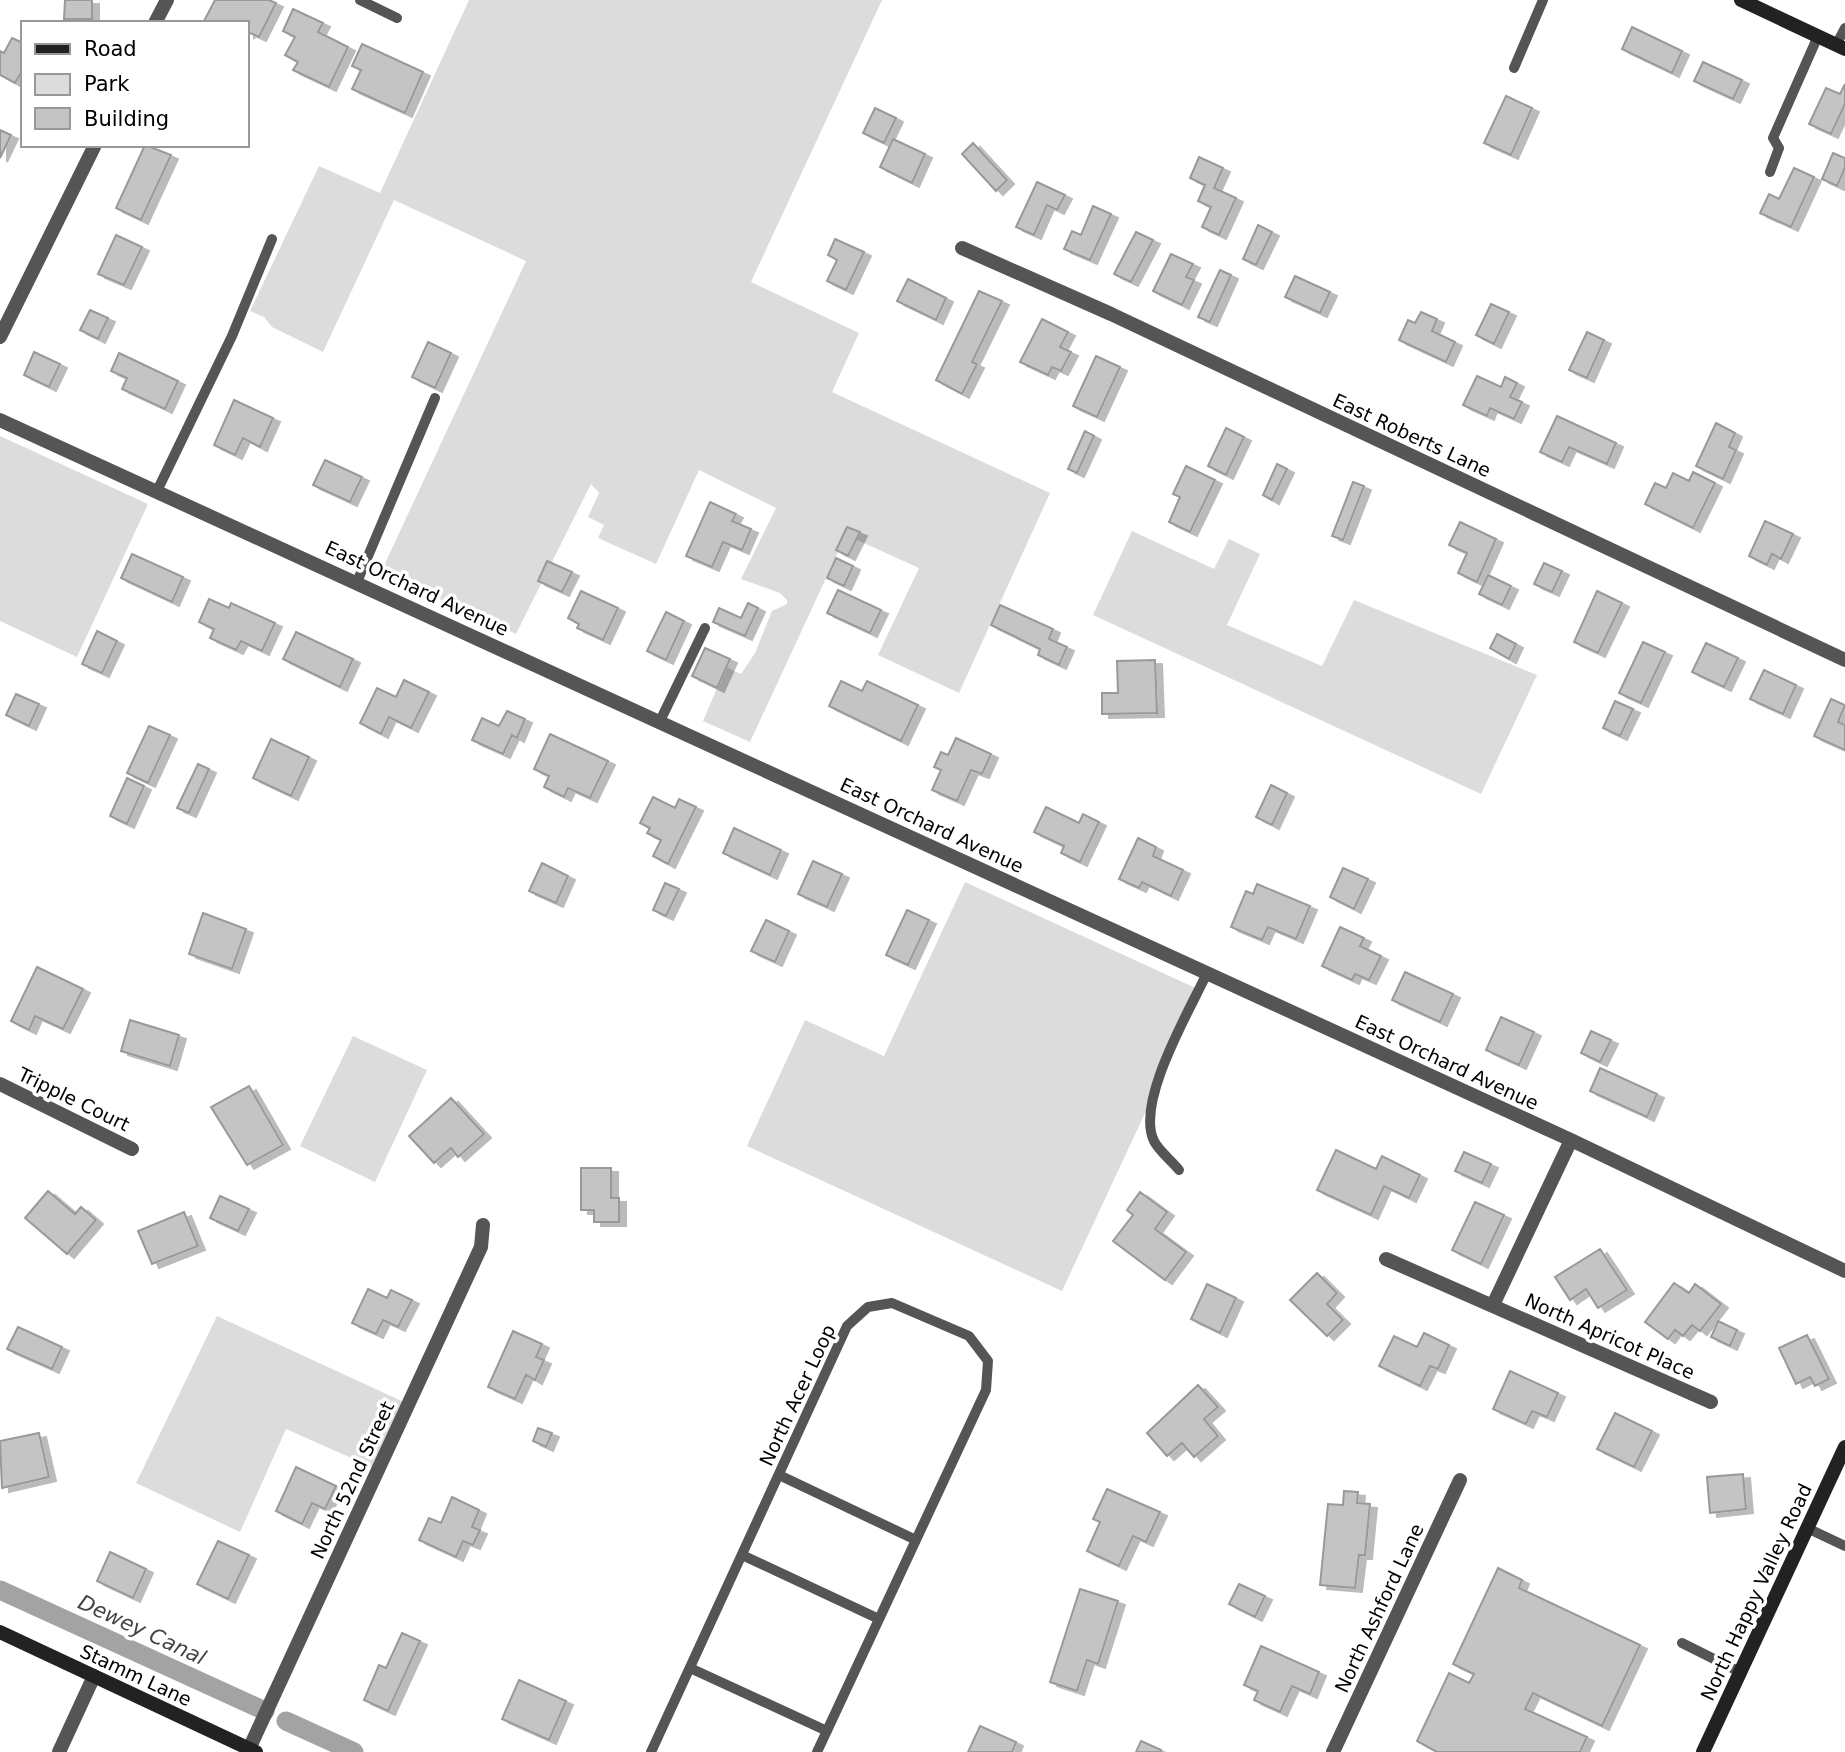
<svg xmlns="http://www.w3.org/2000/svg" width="1845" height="1752" font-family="'DejaVu Sans',sans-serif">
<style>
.green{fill:#dcdcdc}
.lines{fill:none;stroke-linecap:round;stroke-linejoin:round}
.canal{stroke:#a3a3a3;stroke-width:19}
.building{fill:#c4c4c4;stroke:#999;stroke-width:2;filter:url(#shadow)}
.lane{stroke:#555;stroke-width:10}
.street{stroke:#555;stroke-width:14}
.secondary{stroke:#222;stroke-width:14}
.labels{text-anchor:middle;stroke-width:7;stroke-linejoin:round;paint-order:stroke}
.street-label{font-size:19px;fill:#000;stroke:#fff}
.water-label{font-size:21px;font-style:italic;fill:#444;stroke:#fff}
</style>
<defs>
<filter id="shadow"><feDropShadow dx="7" dy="4" stdDeviation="0" flood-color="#0004"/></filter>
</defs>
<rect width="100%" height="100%" fill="#fff"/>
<path class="green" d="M469,0H882L751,282L859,333L832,392L1050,493L959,693L878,655L919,568L846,535L750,742L703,721L726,667L741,674L755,653L772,611L787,604V600L780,593L741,579L776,508L699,470L656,564L598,538L604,525L588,517L599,493L591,484L516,634L381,572L526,261L394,200L323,352L272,327L264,317L250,311L319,166L380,193Z
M0,436L148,504L77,657L0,621Z
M1132,531L1214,569L1229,539L1260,554L1227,625L1322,666L1354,600L1537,675L1481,794L1093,615Z
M965,882L1202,991L1062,1291L747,1146L805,1020L884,1056Z
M353,1036L427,1070L375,1182L300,1146Z
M217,1316L406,1403L374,1468L286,1429L240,1532L136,1483Z"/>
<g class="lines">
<path class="canal" d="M0,1590L265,1711
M286,1721L354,1752"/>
</g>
<path class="building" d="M65,0H92V19H64Z
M215,0H269L276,3L259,37L248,32L247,35V23H203Z
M293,9L323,23L318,32L348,47L329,87L293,70L298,62L285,55L295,37L283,31Z
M1632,27L1682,51L1672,73L1622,49Z
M12,38L23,43V69L15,83L0,75V51L4,53Z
M362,44L423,72L405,113L352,89L361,70L352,66Z
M1703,62L1742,80L1733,99L1694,81Z
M1845,84V104L1831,134L1809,124L1826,88L1840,94Z
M1506,96L1532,108L1511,155L1484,143Z
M875,108L896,118L884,143L863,133Z
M0,130L11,135L0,158Z
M893,139L925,154L912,183L880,167Z
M973,143L1007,180L996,191L962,154Z
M145,145L171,155L141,220L116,208Z
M1833,153L1845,158V168L1837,186L1822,179Z
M1199,157L1223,168L1214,188L1236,198L1219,235L1202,227L1211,207L1198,201L1205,185L1190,178Z
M1794,168L1814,177L1791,227L1760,213L1769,194L1779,199Z
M1037,182L1065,195L1057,210L1047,205L1034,235L1016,227Z
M1093,206L1111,214L1090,260L1064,249L1072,231L1081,235Z
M1258,225L1272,232L1256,265L1243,259Z
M1136,232L1153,240L1131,282L1114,274Z
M116,235L142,247L124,285L98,274Z
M835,239L864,252L846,290L827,281L837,260L828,255Z
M1171,254L1193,264L1186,277L1194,280L1182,305L1153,291Z
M1220,270L1231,275L1210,322L1198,317Z
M1295,276L1330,292L1320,313L1285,297Z
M908,279L946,298L936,320L897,301Z
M979,291L1002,301L972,362L977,364L962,394L936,380Z
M1491,304L1509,312L1494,344L1476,335Z
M90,310L108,318L98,339L80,330Z
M1421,312L1437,319L1432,331L1455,342L1446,362L1399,340L1408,320L1415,323Z
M1042,319L1068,332L1060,347L1071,352L1061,371L1052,367L1048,375L1020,362Z
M1587,332L1604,340L1587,378L1569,370Z
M428,342L451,353L435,388L412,377Z
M34,352L60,364L49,387L24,375Z
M119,353L178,381L165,409L122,389L127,378L111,371Z
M1096,356L1120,367L1097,417L1073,406Z
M1477,376L1501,387L1505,377L1517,383L1510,397L1522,402L1514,419L1490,408L1487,416L1463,405Z
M234,400L273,418L260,447L243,438L235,455L214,445Z
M1557,416L1616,443L1607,464L1569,447L1562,462L1540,452Z
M1716,423L1735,433L1729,447L1736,450L1723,479L1696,466Z
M1226,428L1244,437L1226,475L1208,466Z
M1085,431L1094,436L1077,473L1068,469Z
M325,460L362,477L350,502L313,485Z
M1277,464L1287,469L1272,500L1263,495Z
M1186,466L1215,480L1190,532L1169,522L1180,497L1173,494Z
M1693,472L1715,483L1693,528L1645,504L1655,483L1666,488L1673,473L1689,481Z
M1353,482L1364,486L1343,540L1332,536Z
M710,502L736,514L732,521L751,529L742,550L723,542L712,567L686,556Z
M1765,521L1793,534L1781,559L1772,554L1767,565L1749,556Z
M1460,522L1496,539L1477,582L1458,573L1467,553L1449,545Z
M847,527L860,532L848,556L836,550Z
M132,554L183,577L172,602L121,578Z
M836,558L853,566L844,586L827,578Z
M547,561L572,572L562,592L538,581Z
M1544,563L1562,571L1552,592L1534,584Z
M1488,575L1511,586L1502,605L1479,594Z
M838,590L881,610L870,633L827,613Z
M581,591L618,608L603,640L577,628L579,624L568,618Z
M1597,591L1622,603L1598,653L1574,642Z
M209,599L229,608L231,603L275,623L262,651L241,641L236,650L210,638L214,629L199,622Z
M748,603L758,608L745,636L713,622L719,608L741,618Z
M1000,605L1053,629L1049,639L1067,647L1059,665L1038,655L1040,649L991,625Z
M666,612L684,621L666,660L647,651Z
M97,631L117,641L102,673L82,664Z
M296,632L353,659L340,687L283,659Z
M1497,634L1516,644L1509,659L1490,648Z
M1643,642L1665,652L1641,703L1619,693Z
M1706,643L1738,658L1724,687L1692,672Z
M705,648L730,659L717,688L692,676Z
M1155,660L1157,713L1102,714V693H1118L1117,661Z
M1764,670L1796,685L1783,714L1750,699Z
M404,680L429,692L411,728L389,717L381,734L360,723L377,688L396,697Z
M841,681L862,691L867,681L918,705L901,741L829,706Z
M16,694L39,704L29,726L6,715Z
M1831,699L1845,705L1838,722L1845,725V750L1814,736Z
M1615,701L1633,709L1620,736L1603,728Z
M507,711L525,719L517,738L512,735L503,754L472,740L482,718L499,726Z
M149,726L170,735L148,783L127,773Z
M550,734L608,761L590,798L568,788L564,797L544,787L549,776L534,769Z
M956,738L991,754L982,774L971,770L957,801L932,790L941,770L934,767L941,752L948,755Z
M271,739L309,757L291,796L253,778Z
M198,764L209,769L189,813L177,808Z
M127,778L144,786L127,824L110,816Z
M1271,785L1287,793L1272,825L1256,817Z
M653,797L675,808L679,799L696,807L668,864L653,856L661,840L647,833L650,828L640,823Z
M1046,807L1079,823L1083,814L1099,822L1080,862L1061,853L1064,846L1034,832Z
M734,828L781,850L770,875L723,853Z
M1138,838L1156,847L1153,856L1183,870L1171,896L1142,882L1139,888L1119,879Z
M813,861L842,874L827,907L798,894Z
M542,863L568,876L556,903L529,891Z
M1343,868L1368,879L1354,909L1330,897Z
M665,883L679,889L666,916L653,910Z
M1257,884L1310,906L1296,939L1268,927L1262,940L1231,927L1246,891L1253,894Z
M907,910L929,920L908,965L886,955Z
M203,913L246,929L232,969L189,954Z
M766,920L789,931L775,962L751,951Z
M1340,927L1364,938L1360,946L1381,956L1369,980L1355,974L1352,980L1322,966Z
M37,967L83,989L63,1029L35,1016L29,1030L11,1021Z
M1405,972L1453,994L1440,1022L1392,1000Z
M1501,1017L1534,1032L1519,1065L1486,1050Z
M130,1020L179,1035L170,1066L121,1051Z
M1591,1031L1611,1040L1600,1062L1581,1053Z
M1600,1068L1657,1094L1647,1117L1590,1091Z
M249,1086L283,1145L247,1165L211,1107Z
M451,1098L484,1134L458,1157L451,1148L434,1163L409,1136Z
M1336,1150L1376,1169L1382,1156L1420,1175L1409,1198L1384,1186L1371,1215L1317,1190Z
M1464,1152L1491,1164L1482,1183L1455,1171Z
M581,1168H611V1198H619V1222H594V1210H581Z
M48,1191L75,1214L81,1207L96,1220L67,1254L25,1218Z
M1140,1192L1167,1212L1155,1229L1186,1252L1165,1280L1113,1241L1133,1215L1127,1210Z
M220,1196L249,1209L238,1231L210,1218Z
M1475,1202L1504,1215L1481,1264L1452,1250Z
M184,1212L198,1246L152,1264L138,1231Z
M1600,1249L1627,1290L1598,1308L1586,1289L1570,1300L1555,1277Z
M1317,1273L1337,1293L1327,1304L1343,1320L1327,1336L1290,1300Z
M1674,1283L1689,1293L1695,1284L1721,1304L1700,1331L1692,1325L1683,1336L1675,1330L1668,1339L1645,1322Z
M1207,1284L1236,1298L1220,1333L1191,1319Z
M368,1289L387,1298L391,1290L412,1300L398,1327L383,1320L376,1334L352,1323Z
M1718,1321L1737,1330L1730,1346L1711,1337Z
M18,1327L62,1347L52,1369L7,1349Z
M513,1331L542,1344L536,1357L544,1360L535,1380L526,1375L515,1399L488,1387Z
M1424,1333L1449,1345L1438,1369L1430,1366L1420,1386L1379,1366L1394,1336L1417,1347Z
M1807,1335L1829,1379L1815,1386L1810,1377L1796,1384L1779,1348Z
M1510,1371L1558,1393L1547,1417L1532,1411L1526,1424L1493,1409Z
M1198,1385L1218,1407L1204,1419L1218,1436L1194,1457L1182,1443L1167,1456L1147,1433Z
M1615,1413L1652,1431L1634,1467L1597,1449Z
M538,1428L552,1433L546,1447L533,1441Z
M39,1433L49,1477L2,1488L0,1441Z
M296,1467L336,1486L325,1509L312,1503L302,1524L276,1511Z
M1743,1474L1746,1509L1710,1513L1707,1477Z
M1107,1489L1160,1512L1146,1542L1133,1536L1119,1566L1087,1551L1100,1522L1093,1519Z
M1344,1491L1358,1492L1357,1503L1370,1504L1365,1555H1359L1355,1588L1320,1585L1328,1504L1343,1505Z
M452,1497L479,1510L472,1527L480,1530L473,1545L463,1541L456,1557L419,1540L429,1518L441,1523Z
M218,1541L249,1555L228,1599L197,1584Z
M110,1552L146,1569L133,1598L97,1581Z
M1498,1568L1522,1580L1519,1588L1640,1645L1602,1726L1533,1693L1525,1709L1587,1737L1580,1752H1437L1417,1741L1449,1673L1469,1683L1474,1674L1453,1664Z
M1239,1584L1265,1596L1255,1617L1229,1604Z
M1080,1589L1118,1601L1098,1664L1087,1660L1077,1691L1050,1682Z
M402,1633L420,1641L388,1711L364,1700L379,1665L386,1668Z
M1261,1646L1319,1672L1310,1694L1292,1686L1280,1712L1254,1700L1258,1691L1244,1685Z
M519,1680L566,1701L549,1740L502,1719Z
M980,1726L1016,1742L1012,1752H968Z
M1141,1741L1161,1750V1752H1136Z"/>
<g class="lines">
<path class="lane" d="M360,0L397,18
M1836,45L1845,28
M1514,68L1543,0
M1770,172L1779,148L1773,138L1818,36
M157,491L232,336L272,239
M357,582L435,398
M660,721L705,628
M1179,1170C1172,1161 1159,1151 1154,1141C1135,1102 1190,1010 1207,973
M779,1475L916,1540
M1807,1528L1845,1546
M742,1555L879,1619
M1682,1643L1740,1672
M690,1668L827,1731
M651,1752L847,1326L868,1307L892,1303L969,1336L988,1361L986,1390L817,1752"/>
<path class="street" d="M155,23L167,0
M962,248L1111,314L1845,660
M0,337L95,145
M0,420L1571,1140L1845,1271
M0,1084L132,1149
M1386,1259L1711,1402
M1493,1305L1571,1140
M249,1749L481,1247L483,1225
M59,1752L94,1676
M1333,1752L1460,1480"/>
<path class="secondary" d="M1741,0L1845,49
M0,1632L256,1752
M1703,1752L1845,1447"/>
</g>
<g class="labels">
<g class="street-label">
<text transform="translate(1412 435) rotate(25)" y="7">East Roberts Lane</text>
<text transform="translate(417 588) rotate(25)" y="7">East Orchard Avenue</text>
<text transform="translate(932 825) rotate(25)" y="7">East Orchard Avenue</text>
<text transform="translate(1447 1062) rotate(25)" y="7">East Orchard Avenue</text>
<text transform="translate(74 1099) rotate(26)" y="7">Tripple Court</text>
<text transform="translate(1610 1336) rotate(24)" y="7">North Apricot Place</text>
<text transform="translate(797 1395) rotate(-65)" y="7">North Acer Loop</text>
<text transform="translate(352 1480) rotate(-65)" y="7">North 52nd Street</text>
<text transform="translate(1756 1592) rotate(-65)" y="7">North Happy Valley Road</text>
<text transform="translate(1379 1608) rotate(-65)" y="7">North Ashford Lane</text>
<text transform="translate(136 1675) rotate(25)" y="7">Stamm Lane</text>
</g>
<g class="water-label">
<text transform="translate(142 1630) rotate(25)" y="7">Dewey Canal</text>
</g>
</g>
<rect x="21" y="21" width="228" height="126" fill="#ffffff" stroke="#999999" stroke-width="2"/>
<rect x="35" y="44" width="35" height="10" fill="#222222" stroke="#999999" stroke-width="2"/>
<text x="84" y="56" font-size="21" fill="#000000">Road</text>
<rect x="35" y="74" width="35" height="21" fill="#dcdcdc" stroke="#999999" stroke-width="2"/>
<text x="84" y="91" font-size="21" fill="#000000">Park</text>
<rect x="35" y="108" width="35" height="21" fill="#c4c4c4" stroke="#999999" stroke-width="2"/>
<text x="84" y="126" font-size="21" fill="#000000">Building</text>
</svg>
